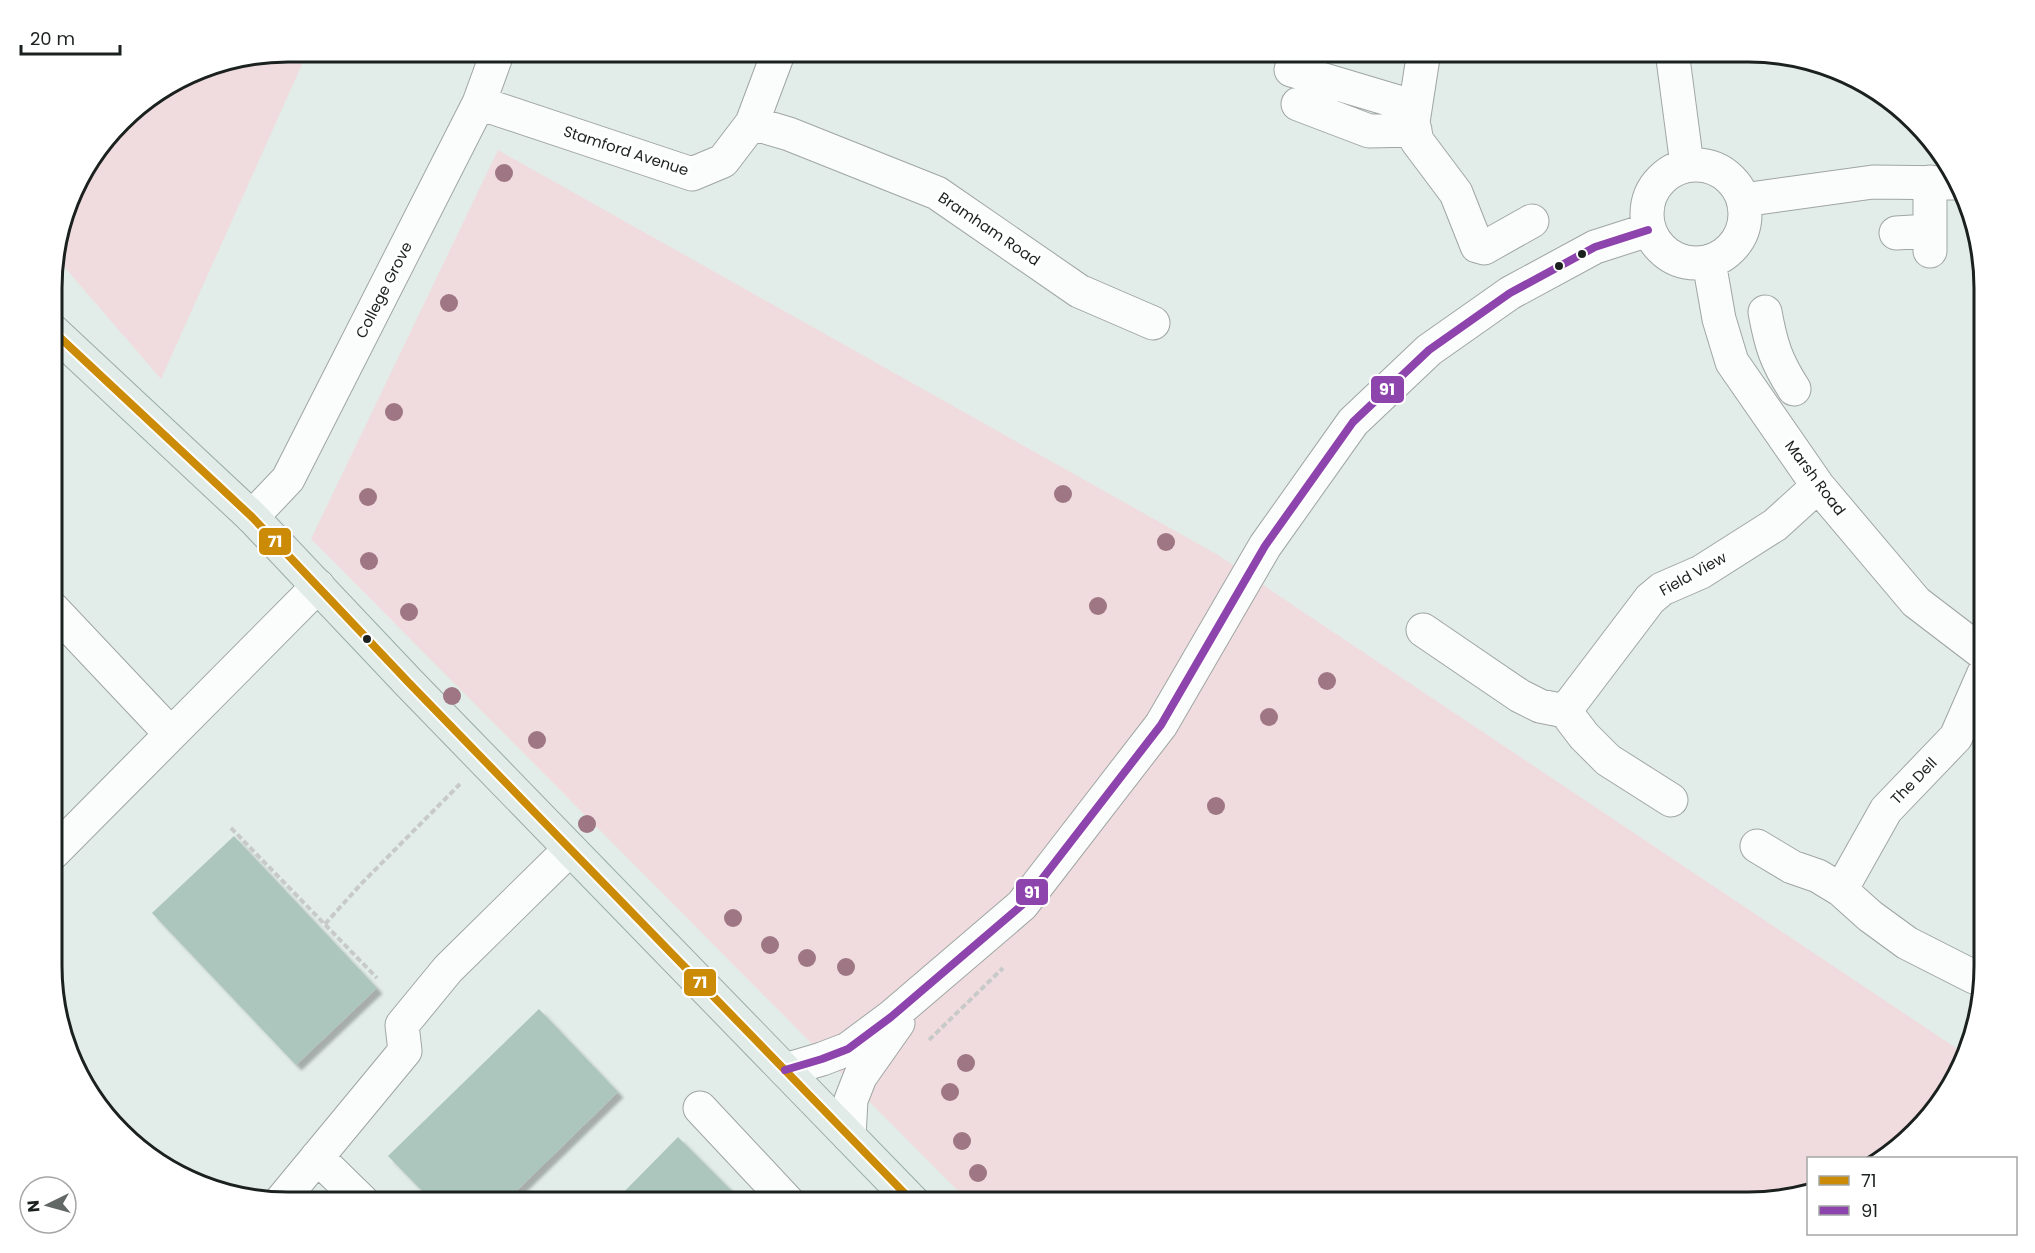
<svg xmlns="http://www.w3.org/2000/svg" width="2035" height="1253" font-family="Poppins,sans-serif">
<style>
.green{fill:#f0dcdf}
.building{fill:#acc6bd;filter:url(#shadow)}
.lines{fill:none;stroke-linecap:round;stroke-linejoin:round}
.minor-casing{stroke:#9fa6a3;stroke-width:35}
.major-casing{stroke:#99ada7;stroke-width:35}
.path{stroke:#c8caca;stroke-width:4;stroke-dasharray:6 3;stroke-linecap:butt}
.minor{stroke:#fbfcfc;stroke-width:33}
.major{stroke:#e1ebe8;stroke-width:33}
.bus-1-casing{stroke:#fff;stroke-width:12}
.bus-2-casing{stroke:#fff;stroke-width:12}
.bus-1{stroke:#cb8b06;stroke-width:8}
.bus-2{stroke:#8e44ad;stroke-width:8}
.tree{fill:#9e7684}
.bus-dot{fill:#1b211f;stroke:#fff;stroke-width:2}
.labels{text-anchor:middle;stroke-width:6;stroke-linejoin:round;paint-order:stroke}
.street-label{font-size:15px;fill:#1b211f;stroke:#fff}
.rim{fill:none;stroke:#1b211f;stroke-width:3}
.line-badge{stroke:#fff;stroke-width:2}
.badge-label{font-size:16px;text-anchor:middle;font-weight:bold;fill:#fff}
</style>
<defs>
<filter id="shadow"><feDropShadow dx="5.5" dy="5.5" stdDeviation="1.5" flood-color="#0004"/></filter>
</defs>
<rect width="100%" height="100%" fill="#e2ece8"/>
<path class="green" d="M287,51H308L161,379L54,255L76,183L131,110L197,69Z
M498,150L1218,555L1965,1054L1944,1097L1878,1158H1808V1188L1763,1202H969L311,539Z"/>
<path class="building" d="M234,836L377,988L296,1065L152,913Z
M539,1009L618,1092L505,1202H433L388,1156Z
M678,1137L743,1202H614Z"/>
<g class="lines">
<g class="minor-casing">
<path id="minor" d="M1424,51L1413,122L1417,141L1456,193L1477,246L1484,248L1532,221
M1672,51L1687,165
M1291,70L1415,107
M479,103L692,174L723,161L752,123L779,51
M1298,104L1369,131L1415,130
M752,123L789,134L937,193L1079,291L1153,323
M1647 214a49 49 0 1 1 98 0a49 49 0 1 1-98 0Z
M1743,200L1873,182L1957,183
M1896,233L1930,231
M1930,251V182
M1709,262L1719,319L1732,362L1818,486L1916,602L1984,654
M1765,312C1771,345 1776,361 1794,389
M252,517L288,479L479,103L498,51
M53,609L170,733
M1423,630L1520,696L1540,706L1565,711L1584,736L1608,760L1671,800
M1565,711L1650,599L1662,589L1701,572L1775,525L1818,486
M1757,846L1792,867L1818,876L1841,890L1870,916L1907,943L1974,977
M53,853L318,586
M1841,890L1886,810L1956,737L1984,673
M785,1070L822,1059L848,1049L891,1017L1022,905L1161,725L1265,546L1353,422L1429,350L1510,293L1595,247L1648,230
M700,1108L788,1202
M849,1136L851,1100L860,1077L898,1023
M317,1157L363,1202
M281,1201L405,1051L402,1025L448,969L570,849"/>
</g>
<g class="major-casing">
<path id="major" d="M53,331L252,517L410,684L913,1202"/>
</g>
<path class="path" d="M231,828L377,978
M325,924L362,883L460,784
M929,1040L1003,968"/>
<use href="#minor" class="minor"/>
<use href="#major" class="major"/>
<g class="bus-1-casing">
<path id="bus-1" d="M53,331L252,517L410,684L913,1202"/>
</g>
<g class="bus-2-casing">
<path id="bus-2" d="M785,1070L822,1059L848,1049L891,1017L1022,905L1161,725L1265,546L1353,422L1429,350L1510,293L1595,247L1648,230"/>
</g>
<use href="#bus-1" class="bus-1"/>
<use href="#bus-2" class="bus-2"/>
</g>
<g class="tree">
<circle cx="504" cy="173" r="9"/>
<circle cx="449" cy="303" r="9"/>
<circle cx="394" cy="412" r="9"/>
<circle cx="1063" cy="494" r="9"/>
<circle cx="368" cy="497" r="9"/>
<circle cx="1166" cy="542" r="9"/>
<circle cx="369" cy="561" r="9"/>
<circle cx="1098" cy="606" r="9"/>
<circle cx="409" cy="612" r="9"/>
<circle cx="1327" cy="681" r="9"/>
<circle cx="452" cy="696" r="9"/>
<circle cx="1269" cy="717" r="9"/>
<circle cx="537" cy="740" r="9"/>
<circle cx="1216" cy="806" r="9"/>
<circle cx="587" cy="824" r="9"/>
<circle cx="733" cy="918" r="9"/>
<circle cx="770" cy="945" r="9"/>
<circle cx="807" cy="958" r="9"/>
<circle cx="846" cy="967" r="9"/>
<circle cx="966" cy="1063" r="9"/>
<circle cx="950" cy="1092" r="9"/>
<circle cx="962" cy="1141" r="9"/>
<circle cx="978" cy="1173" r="9"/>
</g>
<g class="bus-dot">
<circle cx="1582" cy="254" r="5"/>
<circle cx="1559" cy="266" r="5"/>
<circle cx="367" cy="639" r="5"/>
</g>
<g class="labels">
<g class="street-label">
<text transform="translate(626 151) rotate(18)" y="5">Stamford Avenue</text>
<text transform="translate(989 229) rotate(34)" y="5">Bramham Road</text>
<text transform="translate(384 290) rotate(-63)" y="5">College Grove</text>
<text transform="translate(1815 478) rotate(53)" y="5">Marsh Road</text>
<text transform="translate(1693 574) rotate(-29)" y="5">Field View</text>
<text transform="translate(1914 781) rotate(-46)" y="5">The Dell</text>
</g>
</g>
<path d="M0 0H2035V1253H0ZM288 62H1748A226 226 0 0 1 1974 288V966A226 226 0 0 1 1748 1192H288A226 226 0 0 1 62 966V288A226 226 0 0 1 288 62Z" fill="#fff" fill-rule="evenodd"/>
<path class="rim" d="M288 62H1748A226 226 0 0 1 1974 288V966A226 226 0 0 1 1748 1192H288A226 226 0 0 1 62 966V288A226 226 0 0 1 288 62Z"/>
<g class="line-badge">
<rect x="1370" y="375" width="35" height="29" rx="6" fill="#8e44ad"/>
<rect x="258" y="527" width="34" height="29" rx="6" fill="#cb8b06"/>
<rect x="1015" y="878" width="34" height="28" rx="6" fill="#8e44ad"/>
<rect x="683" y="968" width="34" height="29" rx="6" fill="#cb8b06"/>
</g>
<g class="badge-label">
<text x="1387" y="395">91</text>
<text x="275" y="547">71</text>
<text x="1032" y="898">91</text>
<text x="700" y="988">71</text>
</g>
<rect x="1807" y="1157" width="210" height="78" fill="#ffffff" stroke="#a4a6a5" stroke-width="1.5"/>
<rect x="1819" y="1176" width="30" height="9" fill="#cb8b06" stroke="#a4a6a5" stroke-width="1.5"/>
<text x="1861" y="1187" font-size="18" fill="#1b211f">71</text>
<rect x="1819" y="1206" width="30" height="9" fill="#8e44ad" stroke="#a4a6a5" stroke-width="1.5"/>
<text x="1861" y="1217" font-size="18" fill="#1b211f">91</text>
<g transform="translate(48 1205) rotate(265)"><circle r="28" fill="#ffffff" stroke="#a4a6a5" stroke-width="1.5"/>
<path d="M0-4.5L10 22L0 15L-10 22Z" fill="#616865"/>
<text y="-9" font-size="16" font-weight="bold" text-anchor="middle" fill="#1b211f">N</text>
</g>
<path d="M21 45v9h99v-9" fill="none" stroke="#1b211f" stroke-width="3"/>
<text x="30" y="45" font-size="18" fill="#1b211f" stroke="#ffffff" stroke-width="4.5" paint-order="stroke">20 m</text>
</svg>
